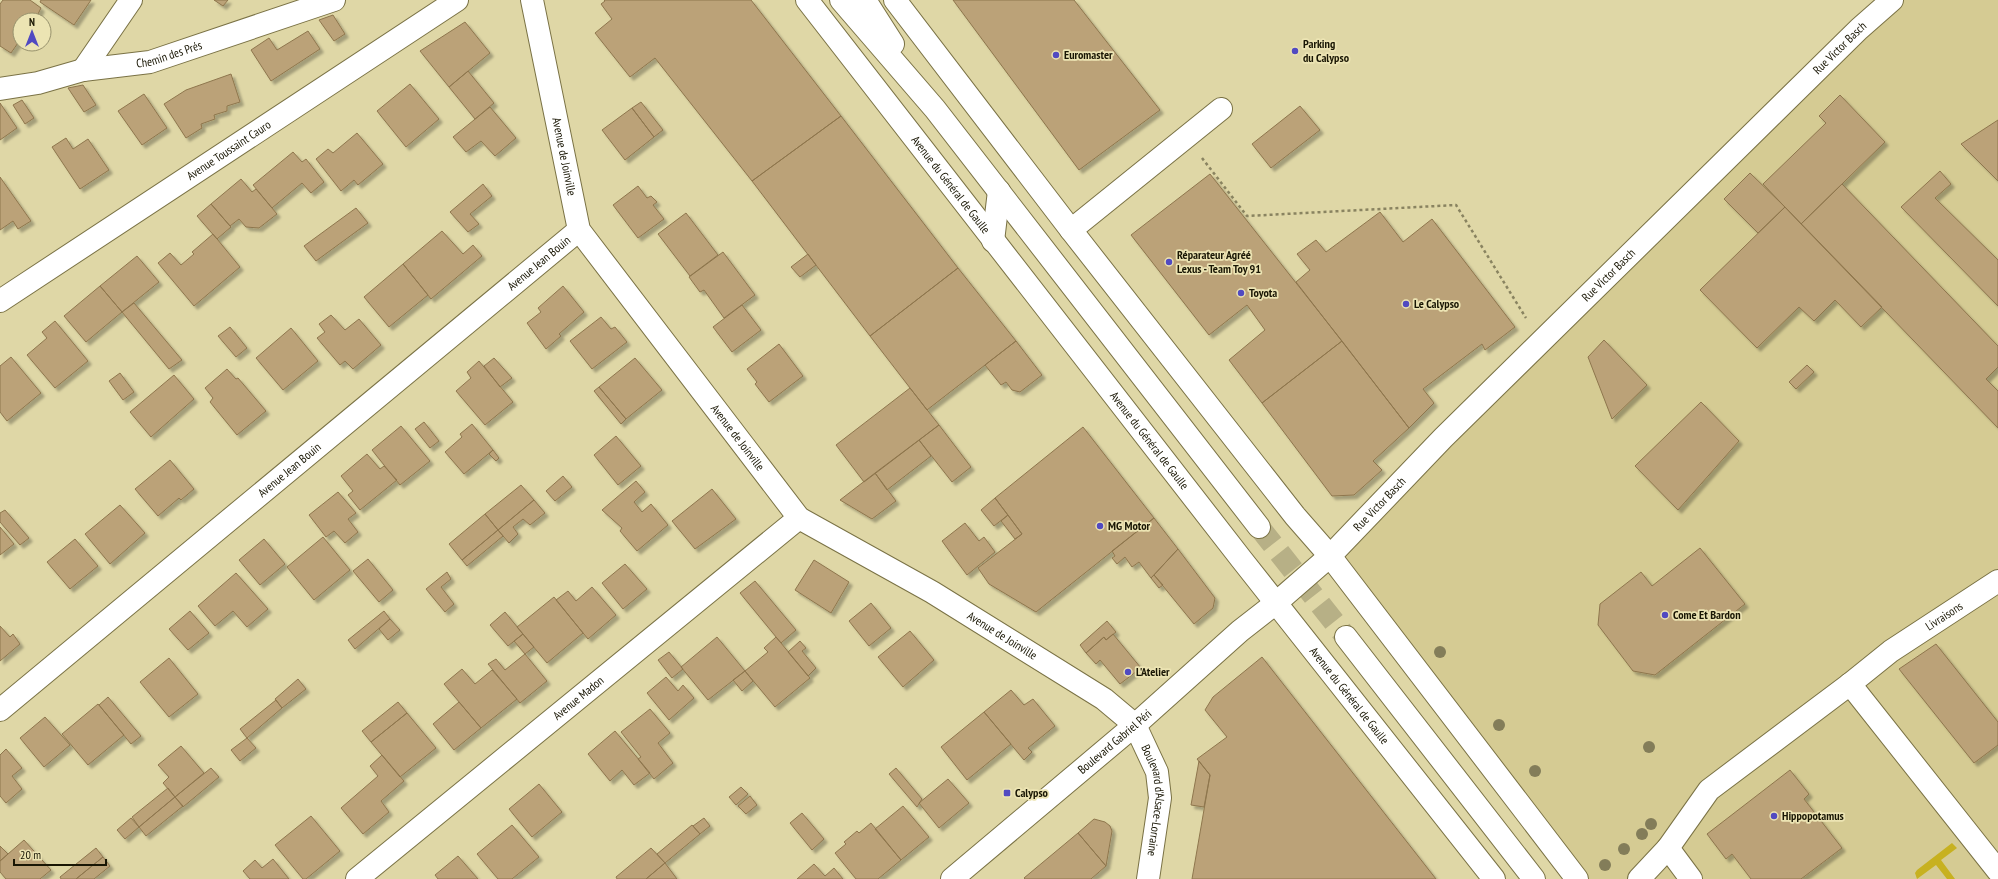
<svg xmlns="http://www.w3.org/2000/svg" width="1998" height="879" font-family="'PT Sans Narrow',sans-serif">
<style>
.built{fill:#d5cb93}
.green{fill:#c7b120}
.building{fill:#bba278;stroke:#8e764d;filter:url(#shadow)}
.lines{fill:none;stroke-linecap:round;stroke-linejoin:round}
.major-tunnel{stroke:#b7b086;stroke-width:22;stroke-dasharray:22 11;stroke-linecap:butt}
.minor-casing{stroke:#7a7245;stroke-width:24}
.major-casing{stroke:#7a7245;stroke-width:24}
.path{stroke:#898360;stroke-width:2.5;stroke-dasharray:3 3;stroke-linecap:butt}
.minor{stroke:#fff;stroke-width:22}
.major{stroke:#fff;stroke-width:22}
.tree{fill:#837d59}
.poi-dot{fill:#514ac1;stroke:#ece4b3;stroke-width:1.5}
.labels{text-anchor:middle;stroke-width:3.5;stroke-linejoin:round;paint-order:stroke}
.poi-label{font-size:12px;font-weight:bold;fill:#191604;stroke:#ece4b3;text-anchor:start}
.street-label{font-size:12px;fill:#191604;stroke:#ece4b3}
</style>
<defs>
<filter id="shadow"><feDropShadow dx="3.5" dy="3.5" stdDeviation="1" flood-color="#0004"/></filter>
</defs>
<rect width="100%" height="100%" fill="#dfd7a6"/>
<path class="built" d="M1892,0H1998V879H1577L1330,556Z"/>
<path class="green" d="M1952,843L1957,848L1941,860L1955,879H1947L1936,865L1917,879L1915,873L1917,870Z"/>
<path class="building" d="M3,0H30L41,8L36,18L39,20H20V40L11,53L0,46V4Z
M41,0H91L74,25L40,2Z
M214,0H228L223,6Z
M604,0H751L841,116L752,181L655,58L630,77L595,33L612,19L601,4L605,1Z
M953,0H1074L1160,110L1079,170Z
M333,15L345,34L334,41L319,20Z
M465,22L490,53L449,87L420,51Z
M308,31L320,49L271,81L251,50L269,38L277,50Z
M468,71L494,103L475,119L449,87Z
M231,74L240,102L227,106V111L214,115L215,119L201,124L202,128L186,138L164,104L186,90Z
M410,84L439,119L406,147L377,111Z
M83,85L96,105L84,112L68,88Z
M144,94L167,128L142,145L118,111Z
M1840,95L1885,142L1801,224L1763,184L1826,123L1819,116Z
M22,100L34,118L25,124L13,105Z
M641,102L663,130L654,137L632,108Z
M0,103L17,128L0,140Z
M1300,106L1320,130L1271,168L1252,144Z
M490,107L516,138L495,156L481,141L466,152L453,137Z
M632,108L654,137L625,160L602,130Z
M841,116L958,268L870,336L752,181Z
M1998,120V181L1961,144Z
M357,133L383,164L358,185L354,180L341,191L316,159L328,149L333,153Z
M66,138L73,149L88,139L109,170L80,189L52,147Z
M293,152L302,162L306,159L324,182L311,193L302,183L272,208L253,185Z
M1940,171L1951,184L1935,198L1998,260V306L1901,207Z
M1750,173L1785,207L1758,233L1724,199Z
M1210,174L1342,341L1262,403L1229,360L1265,330L1247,305L1209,335L1131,235Z
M0,177L31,221L18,229L13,221L0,230Z
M241,179L252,192L256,189L277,214L259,228L246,227L239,219L230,226L211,204Z
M483,184L492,196L470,214L479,224L468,232L450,212Z
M1842,184L1998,346V367L1986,379L1998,391V428L1801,224Z
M638,186L647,198L651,196L657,202L653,205L664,219L638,238L613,205Z
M211,204L231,227L217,239L197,216Z
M1785,207L1882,307L1861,327L1835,300L1814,321L1799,307L1757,348L1700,290Z
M356,208L368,223L316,261L304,246Z
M1380,212L1403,242L1432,219L1515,327L1485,350L1482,344L1423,389L1434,403L1409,428L1296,282L1310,270L1297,254L1316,240L1326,252Z
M686,213L718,255L690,276L658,234Z
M442,231L463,254L473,245L482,256L431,299L403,264Z
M213,234L240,267L194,306L158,263L170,253L181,265L194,254L192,252Z
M723,252L755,295L724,318L704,290L700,292L689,277Z
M808,254L816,265L800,277L791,267Z
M137,256L159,282L122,312L100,286Z
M403,264L428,295L389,327L364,297Z
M958,268L1016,341L927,410L870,336Z
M100,286L122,312L86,342L64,316Z
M563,286L584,312L559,334L561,336L546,349L527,323L541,312L538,308Z
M134,303L182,360L169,369L122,312Z
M742,305L761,330L732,352L713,327Z
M331,315L345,330L359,319L381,345L353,369L345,361L340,365L317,338L325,332L319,324Z
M601,317L611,329L615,327L627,342L592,369L570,341Z
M55,321L88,361L55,388L27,355L47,338L42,332Z
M230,327L247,348L236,357L218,336Z
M291,328L318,361L283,390L256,358Z
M1604,340L1647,385L1612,419L1588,357Z
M1016,341L1042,375L1020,392L1012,390L1006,382L1001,385L985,365Z
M1342,341L1409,428L1373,461L1382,470L1354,495L1332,496L1262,403Z
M779,344L803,376L769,402L755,384L757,382L747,369Z
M11,357L41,393L7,421L0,412V366Z
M494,358L512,378L500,387L484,366Z
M635,358L662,390L626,419L599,387Z
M479,361L513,402L485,425L456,391L471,378L467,372Z
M1807,365L1814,372L1796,389L1789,382Z
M227,369L236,379L238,378L266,411L237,435L210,402L213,398L205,388Z
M120,373L134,392L123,400L109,381Z
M174,375L194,399L151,437L130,412Z
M599,387L626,419L621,424L594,391Z
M910,388L939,425L864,482L836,445Z
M1701,402L1739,441L1678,510L1635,466Z
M424,422L439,441L430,448L415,429Z
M472,424L493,450L464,474L445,452L462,437L460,434Z
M939,425L971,467L952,482L919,440Z
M401,426L430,461L400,485L372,450Z
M1083,427L1154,518L1036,612L989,584L978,568L1022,534L995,498Z
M616,436L641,466L618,485L594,455Z
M919,440L931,456L887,490L875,473Z
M493,450L499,458L496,461L489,454Z
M367,454L380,469L384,466L397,480L360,510L348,495L353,491L341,476Z
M170,460L194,489L181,500L179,498L158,516L135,489Z
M875,473L896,501L872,519L840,500Z
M563,476L572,487L555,501L546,491Z
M636,481L645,492L634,502L642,512L651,504L668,525L637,551L620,531L622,528L602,510Z
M521,485L534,500L498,530L485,514Z
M712,489L736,519L695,549L672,521Z
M338,492L356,513L348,519L358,532L345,543L334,531L326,537L309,515Z
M995,498L1008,515L994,526L981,510Z
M534,500L545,513L530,525L523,519L513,527L518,534L509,543L498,530Z
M120,505L145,533L110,564L85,534Z
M5,510L29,538L20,545L0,522V513Z
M485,514L498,530L462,560L449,544Z
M1008,515L1022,534L1015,539L1001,521Z
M1154,518L1178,549L1151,578L1139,562L1132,567L1125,557L1117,564L1112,558L1115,556L1112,551Z
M965,523L979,541L984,537L995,552L967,575L942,541Z
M0,527L14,544L0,555Z
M498,530L503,536L467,566L462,560Z
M323,537L350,570L314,600L287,567Z
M75,539L98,566L70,589L47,562Z
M264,539L285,564L260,585L239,560Z
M1700,548L1745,604L1655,675L1633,671L1598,625L1600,604L1641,572L1652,586Z
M1178,549L1215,598L1213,608L1194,624L1154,575Z
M368,559L393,590L379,602L353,571Z
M814,560L849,582L831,613L795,590Z
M625,564L647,589L623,609L602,583Z
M447,572L451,579L441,587L454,604L445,612L426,589Z
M236,573L268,609L247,627L233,611L215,626L198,606Z
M1154,575L1163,585L1159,588L1151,578Z
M755,581L796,630L781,643L740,593Z
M592,587L616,615L588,639L556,600L568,591L576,601Z
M554,597L583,633L547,663L517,627Z
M871,603L891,628L869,646L849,621Z
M190,611L209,633L188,650L169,629Z
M384,611L390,619L355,649L348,640Z
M505,612L523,634L508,646L490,625Z
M390,619L400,630L388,640L379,629Z
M1107,621L1116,632L1106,640L1104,637L1086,653L1080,645Z
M0,626L10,637L13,634L20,644L0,661Z
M910,631L934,660L903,687L878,657Z
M523,634L534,647L525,654L514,641Z
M1113,634L1141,668L1120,684L1100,660L1096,664L1086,653L1104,637L1106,640Z
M717,637L745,671L708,700L681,667Z
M776,637L810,678L775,707L745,671L768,652L764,648Z
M800,641L806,648L802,651L816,668L808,676L788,652Z
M1936,644L1998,722V745L1974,763L1899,669Z
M669,652L683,669L672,678L658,660Z
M525,654L547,681L520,703L488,664L496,659L505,670Z
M1262,657L1436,879H1192L1210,775L1197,759L1227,737L1205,710L1213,697Z
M169,658L198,694L169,717L140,682Z
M462,669L475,684L492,670L517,699L481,728L444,684Z
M745,671L753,681L742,691L733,680Z
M666,677L678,691L683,685L694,698L669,720L647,693Z
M298,679L306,689L282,708L275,699Z
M1011,690L1024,705L1033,699L1055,726L1028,748L1032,752L1024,760L984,712Z
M108,697L141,736L131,744L99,705Z
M276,700L282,708L247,738L240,729Z
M398,702L407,713L371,742L362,731Z
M459,702L481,728L454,750L433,724Z
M98,704L124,735L88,765L62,734Z
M650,709L670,733L658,743L673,763L654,779L638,759L641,757L621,732Z
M984,712L1011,744L967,780L941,747Z
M407,713L436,748L400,777L371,742Z
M45,717L70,745L44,767L20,738Z
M615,731L650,773L634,785L622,770L610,781L588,754Z
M247,738L256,748L240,761L231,750Z
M181,746L204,773L175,797L163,783L169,777L158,765Z
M6,749L22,768L12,776L22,789L6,803L0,796V755Z
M382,755L404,781L381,801L389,812L363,834L341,808L378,776L370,766Z
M1199,761L1210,775L1204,807L1191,805Z
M211,768L219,777L183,807L175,797Z
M896,768L922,799L917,807L889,774Z
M1790,770L1809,794L1804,799L1842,848L1801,879H1751L1732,854L1726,859L1707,834Z
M948,779L969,803L939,828L919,803Z
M539,784L562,812L532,837L509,809Z
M741,787L748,794L736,805L729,797Z
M168,788L175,797L139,827L132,817Z
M750,796L757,805L746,814L738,806Z
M175,797L183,806L146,836L139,827Z
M903,806L929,837L901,860L875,829Z
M802,813L824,839L812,850L790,823Z
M311,816L340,851L306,879H303L275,845Z
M131,818L139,827L125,839L117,830Z
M704,818L710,826L700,834L693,826Z
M1094,819L1105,822L1110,826L1112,831L1106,866L1078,833Z
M871,823L901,860L878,879H856L835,853L846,844L844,842L857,831L859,833Z
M512,825L539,857L512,879H498L477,854Z
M692,825L700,834L665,863L657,854Z
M1078,833L1106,866L1091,879H1025L1024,878Z
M24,840L51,870L40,879H6L0,872V861Z
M0,846L8,854L0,861Z
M96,848L103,857L76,879H61L60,877Z
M651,848L665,863L646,879H617L616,877Z
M458,856L478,879H438L435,875Z
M103,857L110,866L94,879H76Z
M273,859L289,879H250L243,871L255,860L262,868Z
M665,863L677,879H646Z
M814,864L825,876L834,868L843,879H797Z"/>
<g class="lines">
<path class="major-tunnel" d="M1259,527L1346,637"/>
<g class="minor-casing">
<g id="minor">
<path id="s1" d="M532,0L579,230L799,518L932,592L1104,699L1135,725L1157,772L1160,798L1148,879"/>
<path d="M83,70L131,0"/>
<path id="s2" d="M0,89L38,83L83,70L150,62L334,0"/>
<path d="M1071,230L1221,109"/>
<path d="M993,241L999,191"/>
<path id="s3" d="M0,301L457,0"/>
<path d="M1850,684L1998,871"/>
<path id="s4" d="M0,710L579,230"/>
<path d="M1668,848L1691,879"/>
<path id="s5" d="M357,879L799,518"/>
<path id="s6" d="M1639,879L1668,848L1709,790L1850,684L1891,651L1998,581"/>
</g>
</g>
<g class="major-casing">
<g id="major">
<path id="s7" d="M807,0L1242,560L1494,879"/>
<path d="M841,0L935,109L1259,527"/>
<path d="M865,0L893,44"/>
<path d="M895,0L1071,230L1295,516L1330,556L1577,879"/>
<path d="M1346,637L1534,879"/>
<path id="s8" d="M952,879L1135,725L1240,631L1276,603L1330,556L1443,438L1859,29L1892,0"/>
</g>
</g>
<path class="path" d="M1202,158L1247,216L1456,205L1526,318"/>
<use href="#minor" class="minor"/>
<use href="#major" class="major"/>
</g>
<g class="tree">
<circle cx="1440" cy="652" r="6"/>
<circle cx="1499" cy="725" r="6"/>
<circle cx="1649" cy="747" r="6"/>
<circle cx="1535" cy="771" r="6"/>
<circle cx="1651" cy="824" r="6"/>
<circle cx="1642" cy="834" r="6"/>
<circle cx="1624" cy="849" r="6"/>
<circle cx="1605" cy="865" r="6"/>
</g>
<g class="poi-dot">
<circle cx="1295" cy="51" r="4"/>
<circle cx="1056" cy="55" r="4"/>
<circle cx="1169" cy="262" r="4"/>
<circle cx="1241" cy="293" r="4"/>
<circle cx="1406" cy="304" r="4"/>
<circle cx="1100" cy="526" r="4"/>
<circle cx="1665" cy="615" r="4"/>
<circle cx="1128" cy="672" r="4"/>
<rect x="1003" y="789" width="8" height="8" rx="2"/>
<circle cx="1774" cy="816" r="4"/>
</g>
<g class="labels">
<g class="poi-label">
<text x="1303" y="48">Parking<tspan x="1303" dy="14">du Calypso</tspan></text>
<text x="1064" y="59">Euromaster</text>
<text x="1177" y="259">Réparateur Agréé<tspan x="1177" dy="14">Lexus - Team Toy 91</tspan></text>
<text x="1249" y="297">Toyota</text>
<text x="1414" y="308">Le Calypso</text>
<text x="1108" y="530">MG Motor</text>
<text x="1673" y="619">Come Et Bardon</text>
<text x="1136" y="676">L'Atelier</text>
<text x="1015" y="797">Calypso</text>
<text x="1782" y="820">Hippopotamus</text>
</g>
<g class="street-label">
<text dy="4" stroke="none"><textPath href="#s8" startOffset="1217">Rue Victor Basch</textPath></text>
<text dy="4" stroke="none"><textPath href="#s2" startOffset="173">Chemin des Prés</textPath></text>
<text dy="4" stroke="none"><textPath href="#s3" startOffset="274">Avenue Toussaint Cauro</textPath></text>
<text dy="4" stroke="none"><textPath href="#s1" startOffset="160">Avenue de Joinville</textPath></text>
<text dy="4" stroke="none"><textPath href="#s7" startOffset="234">Avenue du Général de Gaulle</textPath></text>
<text dy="4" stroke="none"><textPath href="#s4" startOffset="700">Avenue Jean Bouin</textPath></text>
<text dy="4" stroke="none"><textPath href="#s8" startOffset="893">Rue Victor Basch</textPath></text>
<text dy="4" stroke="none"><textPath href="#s1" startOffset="496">Avenue de Joinville</textPath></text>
<text dy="4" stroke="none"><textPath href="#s7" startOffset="558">Avenue du Général de Gaulle</textPath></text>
<text dy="4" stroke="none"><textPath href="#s4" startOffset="376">Avenue Jean Bouin</textPath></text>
<text dy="4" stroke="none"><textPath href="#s8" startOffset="569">Rue Victor Basch</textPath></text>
<text dy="4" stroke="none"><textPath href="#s6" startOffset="406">Livraisons</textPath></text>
<text dy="4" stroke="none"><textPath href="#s1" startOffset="832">Avenue de Joinville</textPath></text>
<text dy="4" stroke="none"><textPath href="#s7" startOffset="882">Avenue du Général de Gaulle</textPath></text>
<text dy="4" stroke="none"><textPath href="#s5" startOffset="286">Avenue Madon</textPath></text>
<text dy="4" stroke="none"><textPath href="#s8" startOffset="213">Boulevard Gabriel Péri</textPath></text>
<text dy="4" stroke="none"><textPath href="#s1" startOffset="1072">Boulevard d'Alsace-Lorraine</textPath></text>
</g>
</g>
<g transform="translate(32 32)"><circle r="19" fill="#ece4b3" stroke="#98926d"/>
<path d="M0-3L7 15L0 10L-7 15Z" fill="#514ac1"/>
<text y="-6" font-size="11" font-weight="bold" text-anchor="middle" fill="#191604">N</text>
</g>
<path d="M14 859v6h92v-6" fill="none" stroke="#191604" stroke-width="2"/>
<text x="20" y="859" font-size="12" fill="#191604" stroke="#ece4b3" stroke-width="3" paint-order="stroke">20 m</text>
</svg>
